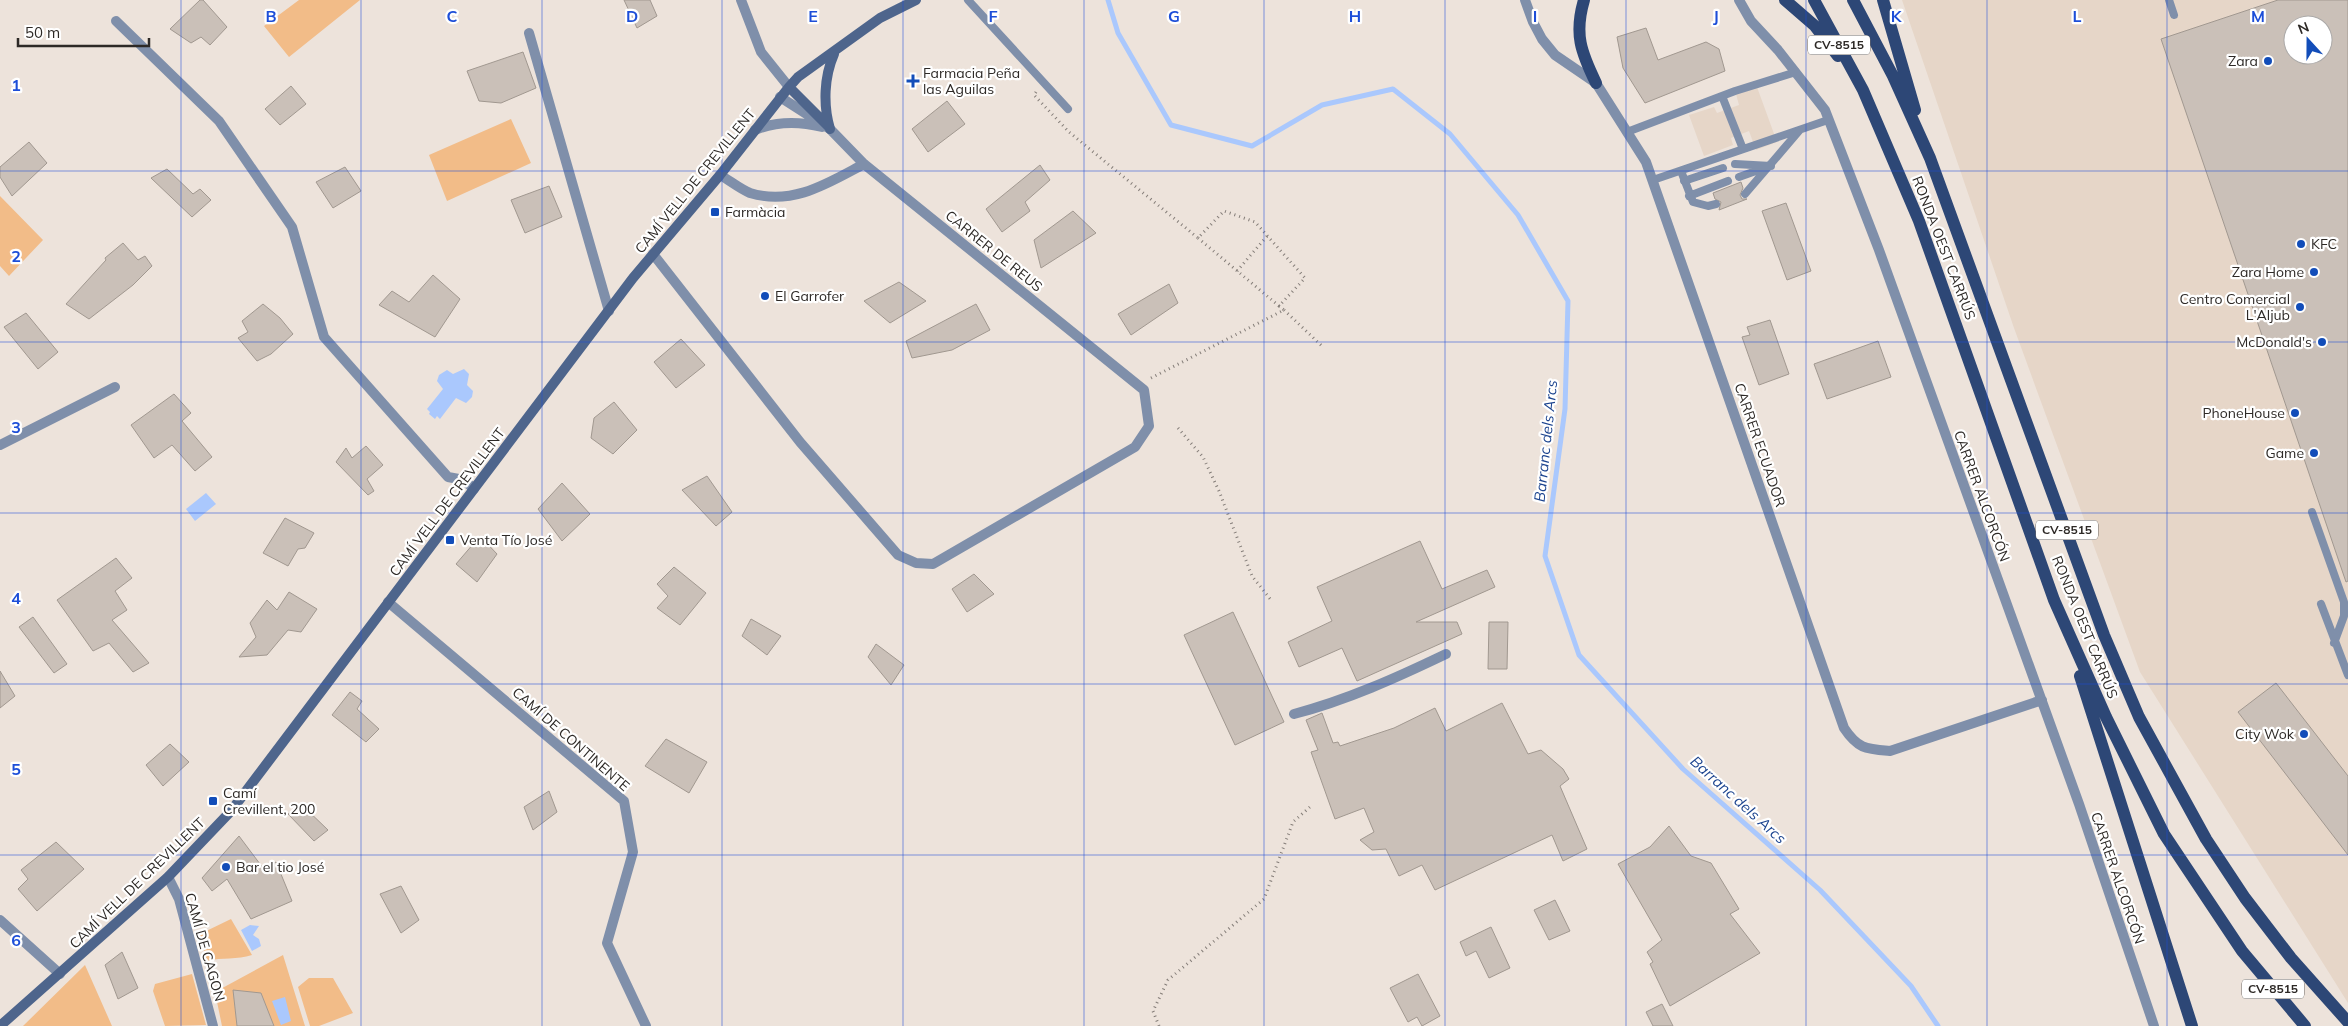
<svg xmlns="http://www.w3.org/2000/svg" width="2348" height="1026" font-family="Mulish,sans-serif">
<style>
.built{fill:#e6d6c8;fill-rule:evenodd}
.green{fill:#f2bc88}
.water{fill:#aac8fd}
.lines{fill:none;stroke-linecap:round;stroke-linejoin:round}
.stream{stroke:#aac8fd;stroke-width:5}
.building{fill:#cac0b8;stroke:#a19890;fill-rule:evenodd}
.path{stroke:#857e79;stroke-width:3;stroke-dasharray:1 4;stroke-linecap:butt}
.lane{stroke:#7f8faa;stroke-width:8}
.street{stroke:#7f8faa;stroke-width:10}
.secondary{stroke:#4e658c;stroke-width:10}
.primary{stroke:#2d4776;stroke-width:12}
.grid{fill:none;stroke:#1d4ed8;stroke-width:1;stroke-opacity:0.55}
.poi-dot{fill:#124db9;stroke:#fff;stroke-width:2}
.labels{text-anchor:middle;stroke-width:4.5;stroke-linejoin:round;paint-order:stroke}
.shield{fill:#fff;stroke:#6c6967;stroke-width:1}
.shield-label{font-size:12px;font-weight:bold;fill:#2d2926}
.poi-label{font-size:14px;fill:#2d2926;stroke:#fff;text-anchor:end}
.street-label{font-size:14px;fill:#2d2926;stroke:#fff}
.water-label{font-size:15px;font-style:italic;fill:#1c448f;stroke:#fff}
.grid-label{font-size:16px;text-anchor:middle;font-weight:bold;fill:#1d4ed8;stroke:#fff;stroke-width:4.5;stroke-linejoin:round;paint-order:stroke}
</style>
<rect width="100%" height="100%" fill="#ede3db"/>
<path class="built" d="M1902,0H2348V1003L2140,672L2014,328ZM2293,25H2323V55H2293Z
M1757,87L1777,142L1756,150L1749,131L1731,138L1733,145L1704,156L1689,115L1714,107L1717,113L1739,105L1736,94Z"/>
<path class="green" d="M299,0H360L289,57L264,26Z
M511,119L531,163L447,201L429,155Z
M0,196L43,240L9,276L0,266Z
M231,919L252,955C237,960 222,957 207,961L200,934Z
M283,955L305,1026H222L215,992Z
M85,965L112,1026H23Z
M192,974L206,1025L165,1026L153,991L155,984Z
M309,978H333L353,1013L319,1026H310L298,987Z"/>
<path class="water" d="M464,369L469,374L467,385L473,391L472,397L466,403L456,398L440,419L437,416L435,419L429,414L430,412L427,409L443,389L437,381L439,375L447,370L453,374Z
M206,493L216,504L195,521L186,509Z
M250,925L259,926L253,935L259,939L261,946L252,951L241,930Z
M285,997L291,1021L281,1025L272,1001Z"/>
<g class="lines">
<path class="stream" d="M1108,0L1118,33L1171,125L1252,146L1322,105L1393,89L1450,134L1518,215L1568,301L1565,409L1545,556L1579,655L1683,769L1820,890L1911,986L1938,1026"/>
</g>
<path class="building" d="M200,0H203L227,27L210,45L201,37L191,43L170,29Z
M624,0H650L657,16L637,28Z
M2278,0H2348V581L2346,582L2161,39ZM2293,25H2323V55H2293Z
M1646,28L1658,60L1706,42L1719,49L1725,71L1645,103L1623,68L1617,37Z
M523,52L536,88L501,103L479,101L467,71Z
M291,86L306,104L280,125L265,109Z
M947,101L965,124L928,152L912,129Z
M29,142L47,163L12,196L0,177V167Z
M1040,165L1050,180L1025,202L1030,211L1002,232L986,209Z
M345,167L361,191L333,208L316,182Z
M167,169L193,194L200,189L211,200L192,217L151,178Z
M1741,182L1743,188L1740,195L1742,199H1747L1719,210L1721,202L1715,199L1713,193Z
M549,186L562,217L525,233L511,200Z
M1786,203L1811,271L1787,280L1762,211Z
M1073,211L1096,233L1041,268L1034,240Z
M123,243L138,260L145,256L152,266L133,285L89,319L66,304L106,260L105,258Z
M433,275L460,299L435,337L379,305L392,291L409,302Z
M899,282L926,301L890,323L864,301Z
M1169,284L1178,303L1131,335L1118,314Z
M263,304L280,318L293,334L271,354L257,361L238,338L248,332L242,321Z
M976,304L990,330L952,350L912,358L906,341Z
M26,313L58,352L38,369L4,327Z
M1770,320L1789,374L1759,385L1742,337L1750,335L1747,327Z
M681,339L705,365L676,388L654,362Z
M1878,341L1891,377L1827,399L1814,364Z
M174,394L191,413L182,421L212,457L195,471L172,445L154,458L131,425Z
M614,402L637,430L613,454L591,438L594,418Z
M366,446L383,465L367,479L374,491L368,495L336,462L346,448L352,458Z
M707,476L732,512L716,526L682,490Z
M562,483L590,514L562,541L538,509Z
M285,518L314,533L305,548L298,549L288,566L263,553Z
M480,536L497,554L477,582L456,564Z
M1420,541L1442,589L1487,570L1495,587L1416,622H1457L1462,634L1357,681L1342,648L1299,667L1288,642L1332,621L1317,587Z
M116,558L132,578L115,591L127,610L112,620L149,663L133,672L109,643L93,651L57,600Z
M674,567L706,593L680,625L657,608L668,596L657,584Z
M974,574L994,594L967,612L952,589Z
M289,592L317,609L301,632L288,630L267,655L239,657L256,637L250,623L267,600L277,610Z
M1233,612L1284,722L1235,745L1184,635Z
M33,617L67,664L54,673L19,627Z
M751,619L781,636L767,655L742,636Z
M1489,622H1508L1507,669H1488Z
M876,644L904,665L891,685L868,657Z
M0,671L15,696L0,708Z
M2276,683L2348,776V855L2238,712Z
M350,692L362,701L357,709L379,729L366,742L332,715Z
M1502,703L1528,754L1541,750L1563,769L1569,779L1560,786L1587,849L1563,861L1552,835L1435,890L1422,865L1399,876L1386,849L1372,850L1360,840L1374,832L1364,808L1335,819L1311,752L1318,750L1306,720L1322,713L1333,743L1338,742L1340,746L1394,728L1435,708L1446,731Z
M666,739L707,762L689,793L645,766Z
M170,744L189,762L163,786L146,765Z
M549,791L557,812L533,830L524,807Z
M302,805L328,830L314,841L288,814Z
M1669,826L1691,856L1711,863L1739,909L1730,914L1760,953L1670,1006L1650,964L1653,962L1647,952L1662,940L1618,864L1650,847Z
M239,836L263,868L276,862L292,901L251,919L227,879L212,891L202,878Z
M56,842L84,869L37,911L18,889L28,879L21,870Z
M401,886L419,920L401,933L380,894Z
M1555,900L1570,931L1549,940L1534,910Z
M1491,927L1510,968L1489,978L1476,951L1466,956L1460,942Z
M122,952L138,988L118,999L105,965Z
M1418,974L1440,1016L1422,1026L1417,1017L1408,1022L1390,988Z
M233,990L261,993L274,1026H237Z
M1662,1004L1673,1026H1653L1646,1012Z"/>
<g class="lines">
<path class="path" d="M1036,92L1034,95L1069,132L1198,238L1224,211L1255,222L1305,278L1279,306L1198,238
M1237,271L1268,235
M1284,310L1323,347
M1151,378L1284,310L1279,306
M1178,428L1203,457L1219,491L1252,576L1271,600
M1159,1026L1153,1011L1168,980L1264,899L1293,822L1311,806"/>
<path class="lane" d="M968,0L1068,109
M2169,0L2174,15
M1722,96L1743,149
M1627,132L1735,91L1796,72
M1735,164L1771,166
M1681,171L1693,202L1708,206L1716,204
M1739,177L1767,167
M1653,180L1828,120
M1684,181L1723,168
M1745,194L1799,131
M1689,196L1728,181
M2312,512L2344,602V616L2334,643
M2321,604L2348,675"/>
<path class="street" d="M741,0L761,52L789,87
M1525,0L1533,22L1542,39L1555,55L1596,83L1646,162L1844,728C1858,749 1866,749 1890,751L2042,700
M1739,0L1751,21L1778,50L1825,110L1879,250L2079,804L2154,1026
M116,21L219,121L292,227L324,337L448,477L464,480L474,489
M529,33L609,311
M755,130C777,121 798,121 822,127
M720,175C729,180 740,189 750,193C793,206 828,183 864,164
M653,254L800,442L898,555L916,563L933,564L1135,447L1149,426L1144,390L864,164L830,129L780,97
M0,445L115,387
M388,602L624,801L633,852L607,943L646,1026
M1294,714C1347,700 1396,678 1446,654
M168,877L179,899L213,1026
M0,920L60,974"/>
<path class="secondary" d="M789,87L829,127
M830,129C823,105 824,77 834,54
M0,1026L168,877L231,811L633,278L720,175L789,87L798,77L880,18L916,0"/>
<path class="primary" d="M1584,0C1574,34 1581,52 1596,83
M1785,0L1815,26L1838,56
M1814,0L1863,90L1919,221L2054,600L2106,717L2164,834L2242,951L2305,1026
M1853,0L1893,76L1930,158L2104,635L2139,717L2206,839L2245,898L2291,958L2348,1022
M1883,0L1915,110
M2080,676L2192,1026"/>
</g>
<path class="grid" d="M181,0V1026M361,0V1026M542,0V1026M722,0V1026M903,0V1026M1084,0V1026M1264,0V1026M1445,0V1026M1626,0V1026M1806,0V1026M1987,0V1026M2167,0V1026M0,171H2348M0,342H2348M0,513H2348M0,684H2348M0,855H2348"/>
<g class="poi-dot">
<circle cx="2268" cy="61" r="5"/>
<path d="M910.5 73.5h5v5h5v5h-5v5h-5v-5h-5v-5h5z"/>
<rect x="710" y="207" width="10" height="10" rx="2.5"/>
<circle cx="2301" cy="244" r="5"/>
<circle cx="2314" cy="272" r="5"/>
<circle cx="765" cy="296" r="5"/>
<circle cx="2300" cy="307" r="5"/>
<circle cx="2322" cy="342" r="5"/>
<circle cx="2295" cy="413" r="5"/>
<circle cx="2314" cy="453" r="5"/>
<rect x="445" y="535" width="10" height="10" rx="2.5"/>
<circle cx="2304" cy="734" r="5"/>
<rect x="208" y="796" width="10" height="10" rx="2.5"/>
<circle cx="226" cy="867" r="5"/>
</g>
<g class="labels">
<g class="shield">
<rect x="1808" y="35.5" width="62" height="19" rx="4"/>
<rect x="2036" y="520.5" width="62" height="19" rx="4"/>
<rect x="2242" y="979.5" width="62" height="19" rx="4"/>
</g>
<g class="shield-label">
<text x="1839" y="49">CV-8515</text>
<text x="2067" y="534">CV-8515</text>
<text x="2273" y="993">CV-8515</text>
</g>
<g class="poi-label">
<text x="2258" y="66">Zara</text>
<text x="923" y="78" text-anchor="start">Farmacia Peña<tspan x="923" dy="16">las Aguilas</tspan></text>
<text x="725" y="217" text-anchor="start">Farmàcia</text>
<text x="2311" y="249" text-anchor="start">KFC</text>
<text x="2304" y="277">Zara Home</text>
<text x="775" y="301" text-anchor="start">El Garrofer</text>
<text x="2290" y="304">Centro Comercial<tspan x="2290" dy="16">L'Aljub</tspan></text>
<text x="2312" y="347">McDonald's</text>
<text x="2285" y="418">PhoneHouse</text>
<text x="2304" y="458">Game</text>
<text x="460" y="545" text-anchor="start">Venta Tío José</text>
<text x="2294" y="739">City Wok</text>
<text x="223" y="798" text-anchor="start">Camí<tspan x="223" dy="16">Crevillent, 200</tspan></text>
<text x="236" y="872" text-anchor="start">Bar el tio José</text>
</g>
<g class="street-label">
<text transform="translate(695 181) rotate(-51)" y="5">CAMÍ VELL DE CREVILLENT</text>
<text transform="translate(1944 248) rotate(69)" y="5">RONDA OEST CARRÚS</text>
<text transform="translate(994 251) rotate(39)" y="5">CARRER DE REUS</text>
<text transform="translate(1760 445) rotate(71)" y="5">CARRER ECUADOR</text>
<text transform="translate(1982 496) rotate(70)" y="5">CARRER ALCORCÓN</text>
<text transform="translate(447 502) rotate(-53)" y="5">CAMÍ VELL DE CREVILLENT</text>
<text transform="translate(2085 627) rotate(68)" y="5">RONDA OEST CARRÚS</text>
<text transform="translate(571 739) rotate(41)" y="5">CAMÍ DE CONTINENTE</text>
<text transform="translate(2118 878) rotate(71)" y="5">CARRER ALCORCÓN</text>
<text transform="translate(137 883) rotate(-44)" y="5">CAMÍ VELL DE CREVILLENT</text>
<text transform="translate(205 947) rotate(74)" y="5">CAMÍ DE CAGON</text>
</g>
<g class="water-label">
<text transform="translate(1546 441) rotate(-84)" y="5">Barranc dels Arcs</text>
<text transform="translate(1738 800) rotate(42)" y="5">Barranc dels Arcs</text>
</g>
</g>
<g class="grid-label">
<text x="271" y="22">B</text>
<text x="452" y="22">C</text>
<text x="632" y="22">D</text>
<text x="813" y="22">E</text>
<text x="993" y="22">F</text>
<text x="1174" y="22">G</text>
<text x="1355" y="22">H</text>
<text x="1535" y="22">I</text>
<text x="1716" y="22">J</text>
<text x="1896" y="22">K</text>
<text x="2077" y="22">L</text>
<text x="2258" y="22">M</text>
<text x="16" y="91">1</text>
<text x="16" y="262">2</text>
<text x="16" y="433">3</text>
<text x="16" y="604">4</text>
<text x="16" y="775">5</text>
<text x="16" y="946">6</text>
</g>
<g transform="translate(2308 40) rotate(339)"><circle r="24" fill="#ffffff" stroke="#aba9a8"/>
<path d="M0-4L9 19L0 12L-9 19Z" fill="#124db9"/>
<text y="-8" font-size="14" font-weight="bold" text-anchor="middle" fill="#2d2926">N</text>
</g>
<path d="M18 38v8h131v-8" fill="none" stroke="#2d2926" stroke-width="2.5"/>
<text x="25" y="38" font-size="15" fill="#2d2926" stroke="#ffffff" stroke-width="4" paint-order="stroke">50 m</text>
</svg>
